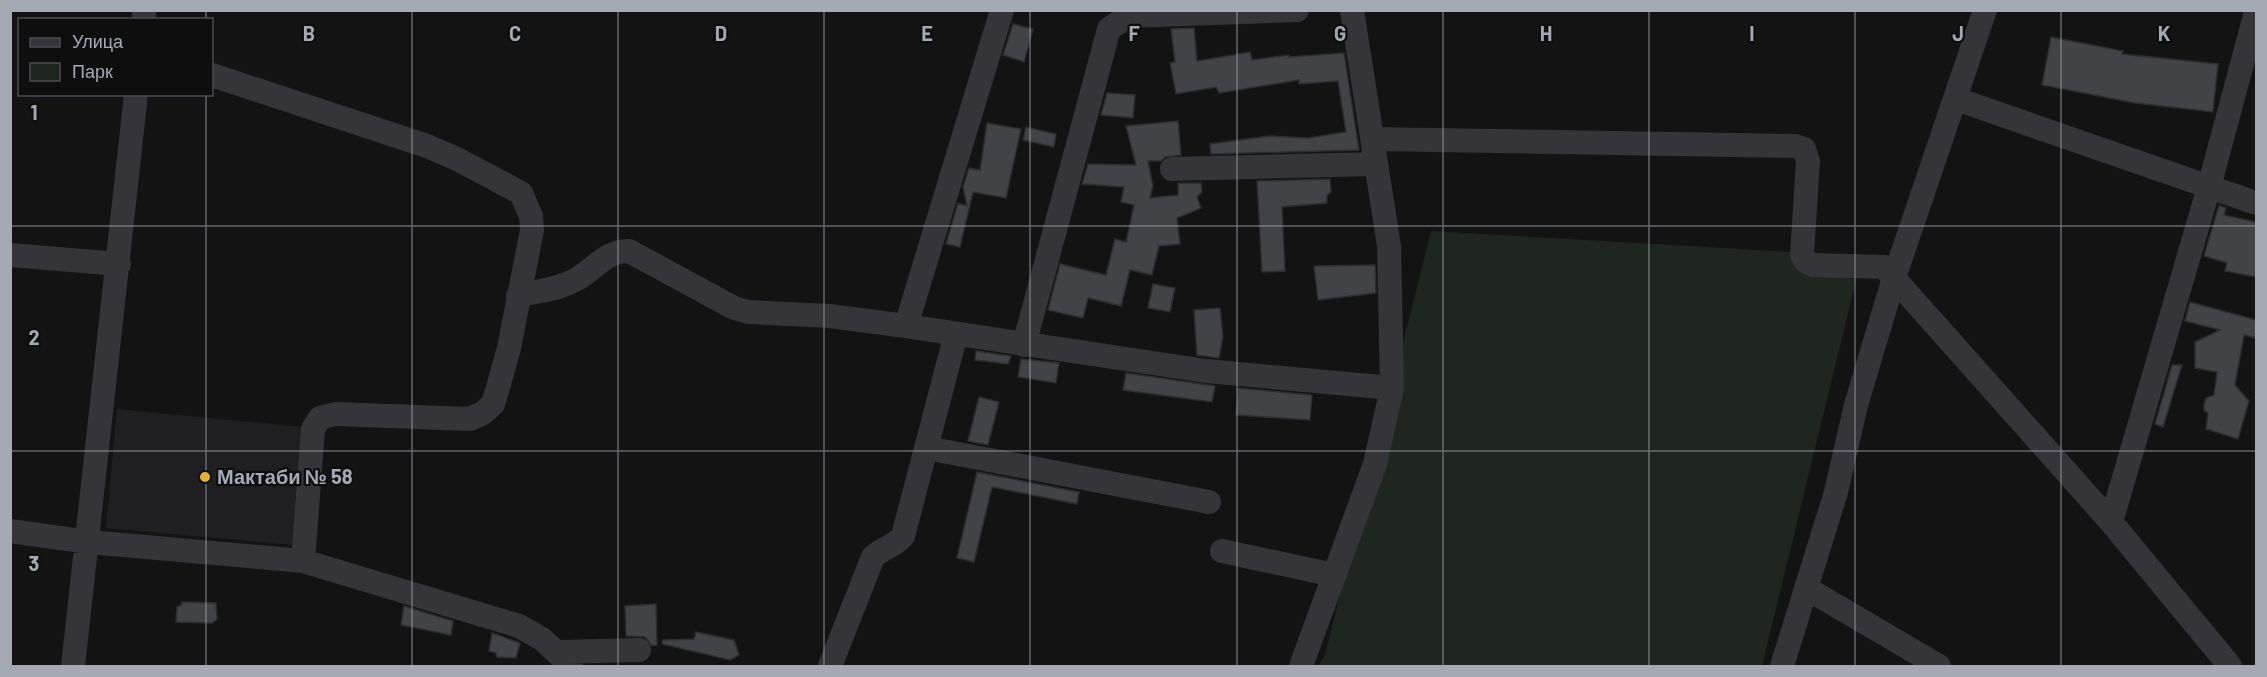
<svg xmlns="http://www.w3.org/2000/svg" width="2267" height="677" font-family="Barlow,sans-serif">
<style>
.built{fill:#1f1f21}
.green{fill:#1f2620}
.building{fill:#424347;stroke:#2d2d30;stroke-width:1.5}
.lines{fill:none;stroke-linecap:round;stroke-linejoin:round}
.minor{stroke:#343439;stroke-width:24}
.grid{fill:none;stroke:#a5a9b3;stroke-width:1.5;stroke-opacity:0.55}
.poi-dot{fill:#e2b23c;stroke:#0e0e0f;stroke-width:2}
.labels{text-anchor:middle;stroke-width:4.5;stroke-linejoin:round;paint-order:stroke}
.poi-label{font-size:20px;font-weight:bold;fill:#a5a9b3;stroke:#0e0e0f;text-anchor:start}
.grid-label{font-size:20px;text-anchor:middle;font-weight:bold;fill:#a5a9b3;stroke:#0e0e0f;stroke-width:4.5;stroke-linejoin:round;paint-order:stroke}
</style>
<rect width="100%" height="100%" fill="#131314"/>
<path class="built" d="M117,409L304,427L292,545L106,528Z"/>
<path class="green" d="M1431,231L1862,256L1762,666H1318L1325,655Z"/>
<path class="building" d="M1013,24L1033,29L1024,62L1003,55Z
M1194,28L1197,61L1250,52L1252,60L1289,55V57L1344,53L1359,150L1211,154L1210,144L1269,136L1308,138L1346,132L1338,81L1299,84V80L1219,93L1216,87L1176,94L1170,63L1175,62L1171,29Z
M2051,37L2123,51L2122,54L2218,64L2213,112L2135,103L2042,85Z
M1107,93L1135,95L1133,118L1101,115Z
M1178,121L1181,155L1165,157L1161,161H1148L1153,186L1150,198L1178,195V183H1201L1202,192L1197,197L1201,208L1177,218L1180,244L1159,246L1152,275L1130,270L1121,306L1088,298L1083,318L1048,310L1060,264L1106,275L1115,239L1126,242L1134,205L1121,202L1124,187L1082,184L1088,164L1136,165L1126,126Z
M987,123L1021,129L1006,198L973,192L960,247L946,244L958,203L967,206L963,187L969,168L980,170Z
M1026,127L1056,134L1054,147L1023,140Z
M1330,179L1331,192L1327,195V203L1282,207L1285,271L1262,272L1257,181Z
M2219,205L2226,208L2224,215L2256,222V277L2225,271L2227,263L2204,256Z
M1375,265L1376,293L1318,300L1314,266Z
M1153,284L1175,288L1170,312L1148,308Z
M2190,302L2256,320V338L2244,335L2235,385L2249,401L2238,439L2206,429L2208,413L2204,410V404L2206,398L2214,395L2217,372L2195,368V342L2220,330L2185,321Z
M1220,308L1223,337L1219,358L1197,355L1194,310Z
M976,351L1011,356L1008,364L975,360Z
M1021,359L1059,363L1056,383L1018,377Z
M2172,365H2182L2163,427L2155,424Z
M1126,373L1215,386L1212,402L1123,390Z
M1238,388L1312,395L1310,420L1236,415Z
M979,397L999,402L988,445L968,441Z
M977,472L1079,492L1077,504L992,487L974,562L957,558Z
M182,602L216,603L217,619L212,623L176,622L177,607L182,605Z
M656,604L657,645L652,646L645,637L626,636L625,606Z
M404,606L453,621L451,635L401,625Z
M696,632L734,640L739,655L730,660L662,644L663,640L694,639Z
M492,633L520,643L516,658L497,657L496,653L489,651Z"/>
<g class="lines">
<path class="minor" d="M144,20V10
M1956,99L2256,203
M1373,139L1795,146L1804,149L1808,161L1802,255L1805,261L1813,265L1884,267L2111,522L2230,666
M1172,169L1376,164
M10,255L119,264
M518,296C537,291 560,289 577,279C595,269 607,250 629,251L734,308L749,312L830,316L906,326L1206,371L1392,388
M906,326L1002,10
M1024,345L1109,29L1128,16L1297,10
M927,448L1209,502
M2111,522L2209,187L2256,12
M10,531L89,542L303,561L313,429L320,418L335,414L470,419L483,413L493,404L499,384L509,348L532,230L531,216L521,193L457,159L427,146L212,75
M1222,551L1334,575
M303,561L519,626L542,639L571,666
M1806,588L1939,666
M557,652L639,650
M73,666L136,94
M830,666L873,557C884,547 894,547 903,536L956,334
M1301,666L1375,464L1392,388L1389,246L1352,10
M1782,666L1836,492L1856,405L1894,278L1985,10"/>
</g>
<path class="grid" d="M206,10V20M412,10V666M618,10V666M824,10V666M1030,10V666M1237,10V666M1443,10V666M1649,10V666M1855,10V666M2061,10V666M206,94V666M10,226H2256M10,451H2256"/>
<circle class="poi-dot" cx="205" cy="477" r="6"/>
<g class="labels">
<g class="poi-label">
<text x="217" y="484">Мактаби № 58</text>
</g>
</g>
<g class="grid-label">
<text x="309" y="41">B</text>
<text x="515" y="41">C</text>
<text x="721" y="41">D</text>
<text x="927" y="41">E</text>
<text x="1134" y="41">F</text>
<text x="1340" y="41">G</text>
<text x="1546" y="41">H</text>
<text x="1752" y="41">I</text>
<text x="1958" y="41">J</text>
<text x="2164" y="41">K</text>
<text x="34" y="120">1</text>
<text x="34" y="345">2</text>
<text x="34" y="571">3</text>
</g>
<rect width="2267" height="677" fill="none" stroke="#a5a9b3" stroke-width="24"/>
<rect x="18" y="18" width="195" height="78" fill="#0e0e0f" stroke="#4a4c51" stroke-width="1.5"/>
<rect x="30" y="38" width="30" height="9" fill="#343439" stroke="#4a4c51" stroke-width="1.5"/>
<text x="72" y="48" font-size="18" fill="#a5a9b3">Улица</text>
<rect x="30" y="63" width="30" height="18" fill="#1f2620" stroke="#4a4c51" stroke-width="1.5"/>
<text x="72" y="78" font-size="18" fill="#a5a9b3">Парк</text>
</svg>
